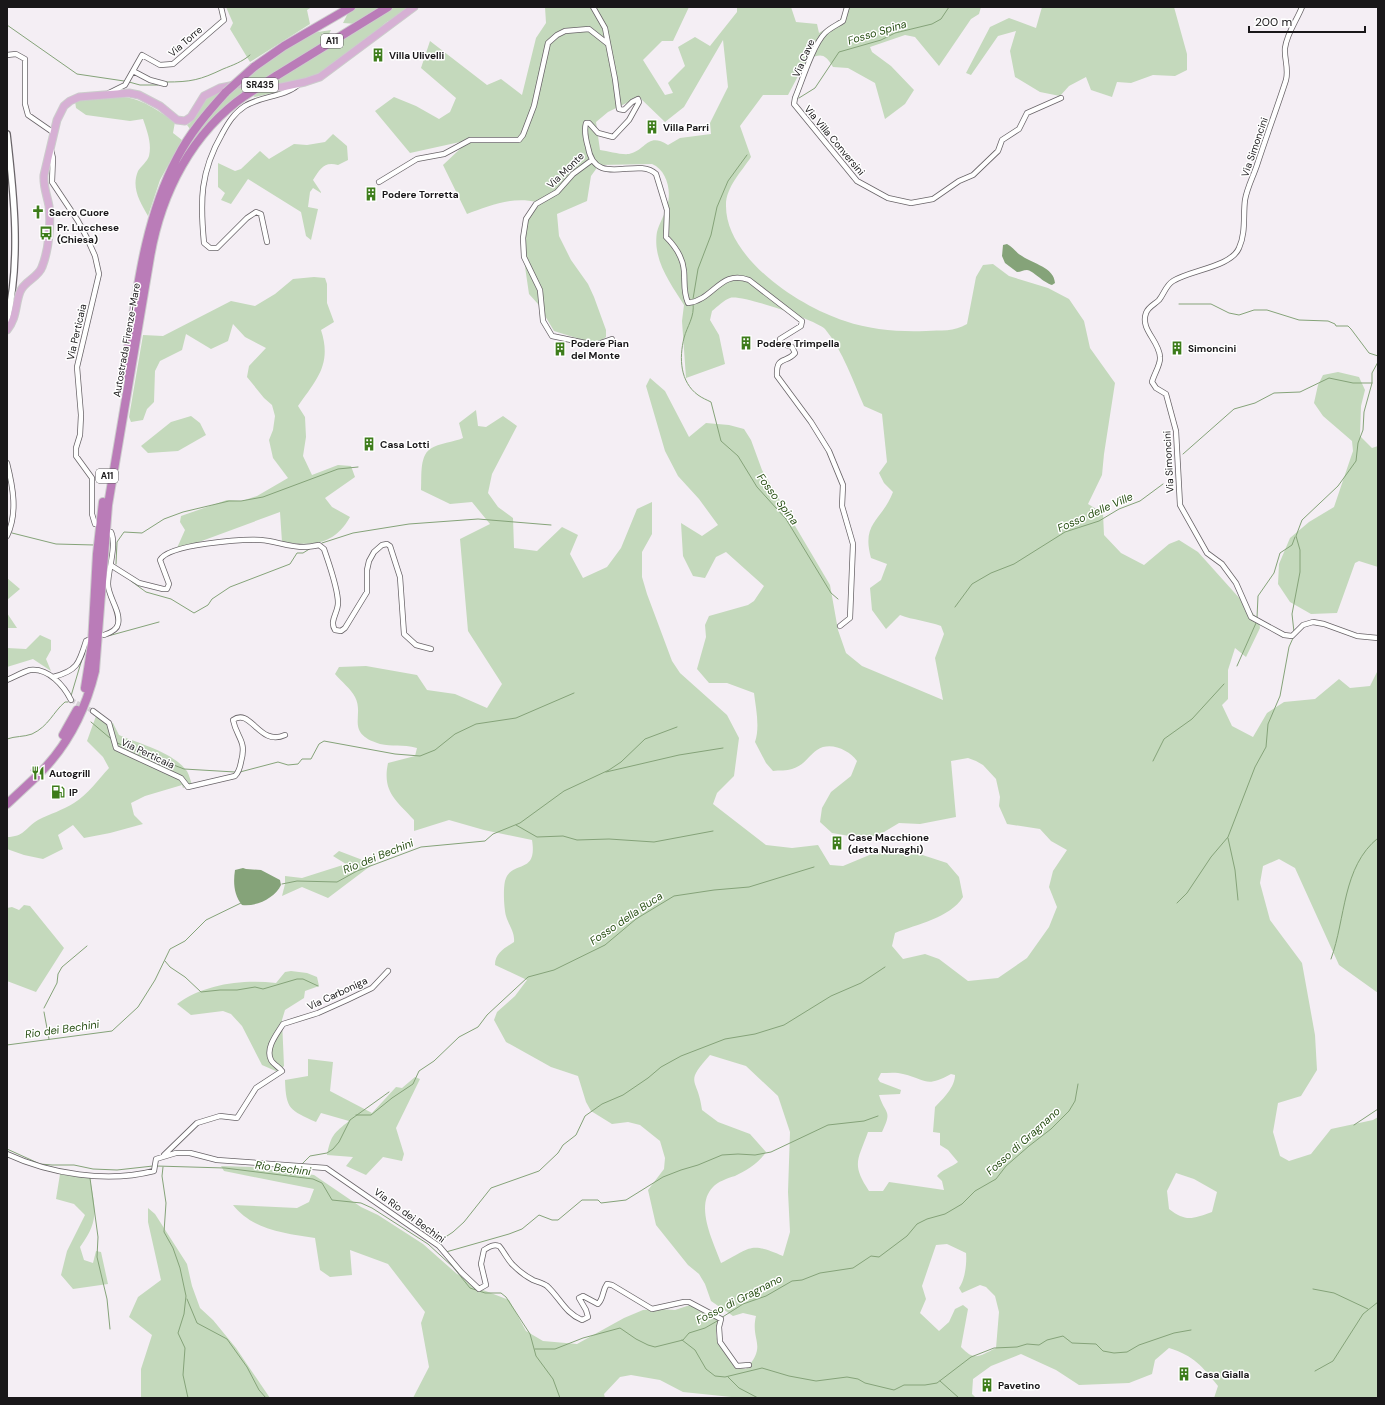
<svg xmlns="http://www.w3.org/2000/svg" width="1385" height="1405" font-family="'DM Sans',sans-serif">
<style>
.green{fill:#c4d9bc;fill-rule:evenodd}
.water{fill:#85a379}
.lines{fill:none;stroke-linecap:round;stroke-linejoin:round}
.stream{stroke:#85a379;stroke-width:1}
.minor-tunnel{stroke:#d3ced3;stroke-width:4.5;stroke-dasharray:4.5 2;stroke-linecap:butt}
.motorway-tunnel{stroke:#d3ced3;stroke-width:8;stroke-dasharray:8 4;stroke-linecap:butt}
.minor-casing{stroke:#696468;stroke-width:6}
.tertiary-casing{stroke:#696468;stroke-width:8}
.primary-casing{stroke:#ccc;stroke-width:9}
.motorway-casing{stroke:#ccc;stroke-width:10}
.minor{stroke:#fff;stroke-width:4.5}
.tertiary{stroke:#fff;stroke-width:5.5}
.primary{stroke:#d6b0d4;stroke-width:7}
.motorway{stroke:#ba7cb8;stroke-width:8}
.motorway-bridge-casing{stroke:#ccc;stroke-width:10;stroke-linecap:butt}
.motorway-bridge{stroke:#ba7cb8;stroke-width:8}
.labels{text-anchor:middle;stroke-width:3;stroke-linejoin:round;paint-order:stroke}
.shield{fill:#fff;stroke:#5e5d5e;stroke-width:1}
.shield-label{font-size:9px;font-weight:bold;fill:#191719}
.street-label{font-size:10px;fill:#191719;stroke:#fff}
.poi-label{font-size:10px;font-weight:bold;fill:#191719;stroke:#fff;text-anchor:start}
.water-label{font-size:11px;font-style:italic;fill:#295015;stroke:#fff}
</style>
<rect width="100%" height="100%" fill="#f4eef4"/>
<path class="green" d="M226,7H312L307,10L310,24L250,62L230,29L233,23Z
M356,7H384L357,24L343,23L349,11Z
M394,7H409L390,22L388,21L383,25L382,28C355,48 328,75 294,82C277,86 260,81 242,80L272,58L312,33L331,30L324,44L277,80Z
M545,7H689L673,41H662L643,60L665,95L673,93L668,83L685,66L678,47L695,37L710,46L737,12V7H791L796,22L817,24L819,33C833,25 842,25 844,7H981L979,14L971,19L939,66L915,37L905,35L870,47L872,52L891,66L914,90L905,104L885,119L875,83L848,68L833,67C824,53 822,54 807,59L788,95H763L740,126L751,157C742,171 726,187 726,205C725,258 800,307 845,321C871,330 899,332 926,331C941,330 954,332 967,324L976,277L983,265L993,264L1009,276L1048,288L1069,299L1084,321L1090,348L1115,383L1104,454L1102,475L1088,504L1103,513L1104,535L1121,553L1144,565L1169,544L1179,540L1198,552L1259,620L1260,628L1246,657L1235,648L1228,670V699L1222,705L1232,726L1253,737L1267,713L1284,702L1315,699L1339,679L1350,688L1370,686L1378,670V993L1339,965L1295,868L1279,859L1263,866L1260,883L1270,920L1302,963L1315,1035L1317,1070L1301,1096L1278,1103L1273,1132L1280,1156L1289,1161L1311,1154L1331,1129L1373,1120L1378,1117V1398H1214L1218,1386C1202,1366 1194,1356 1169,1348L1155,1360L1152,1374L1129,1383L1079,1385L1056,1370L1021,1354L991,1366L973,1379L972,1394L976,1398H741L683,1392L660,1380L631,1375L620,1377L604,1394L605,1398H413L429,1367L421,1323L425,1312L388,1264L350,1250L352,1275L330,1277L320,1270L315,1238C284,1233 253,1230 233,1205L297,1208L309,1202L314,1189L224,1171L221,1166L251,1167L314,1175L361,1207L378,1215L423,1244L457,1274L483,1290L509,1300L526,1331L543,1341L577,1344L624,1318L643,1310L659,1309L675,1310L690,1305L719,1321C713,1333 717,1343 725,1353C733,1363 730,1367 746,1369C768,1345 750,1341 756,1316L743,1313L733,1316L711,1301L705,1284L699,1274L688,1265L656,1225L648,1190L664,1169L665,1158L660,1141L640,1125L628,1122L612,1124L591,1111L586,1102L578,1076L551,1067L506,1042L494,1020L497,1012L515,996L527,980L495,965C495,953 505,948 514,942C515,932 509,926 506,916C504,908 503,890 505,881C511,859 538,876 532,840L484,830L449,820L414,831V820C396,800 382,792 388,763L415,756L417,748C402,744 392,747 380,744C344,733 365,716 355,697C351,689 341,681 335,674L339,667L366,666L417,675L427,690L455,694L487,708L502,684L468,631L460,539L490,524L472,502L450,504L421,490C422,478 419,457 430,449C439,443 454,442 463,438L459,423L476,410L478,426L486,427L503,416L517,426L492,474L488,493L498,507L513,518L514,548L537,551L562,527L578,535L570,554L583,578L607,567L621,548L637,509L652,502V534L642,552V577L647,594L672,661L680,673L727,715L739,738L734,776L717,793L713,804L766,845L792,848L818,845L830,865L843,866L879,851L901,848L947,863L959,877L963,897C950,918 917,924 895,933L892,946L903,959L925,954L939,959L968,981L998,978L1027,958L1049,927L1057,907L1049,887L1053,871L1067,850L1051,841L1040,829L1007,824L999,806L1000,797L996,779L983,765L976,761L968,758L951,761L956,817L920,824L899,823L879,835L861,838L832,833L820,822L822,808L831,792L851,776L857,761C849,750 830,741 817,750C807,757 806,764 792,769C787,771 779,770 773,771L766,763L755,742C760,727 756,709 754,693L727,683H709L697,669L706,637L705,625L709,616L748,605L754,601L764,586L726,552L716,557L705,578L693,576L683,556L681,523L702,536L718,525L699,499L678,476L665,451L646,386L650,378L665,391L689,437L706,423L729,425L744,429L751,440L762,470L830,585L838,630L846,653L862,666L943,700L935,658L944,634L941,626C928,621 913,620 900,615L886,629L872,610L870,588L881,580L887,564L871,558C861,522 882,521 893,492L884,483L879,473L887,462L882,414L864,406C853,381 843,351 825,329C816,320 741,294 730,298C724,300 717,307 712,311L710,320L719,335L725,364L686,378L682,321L684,305C674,289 660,270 657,250C656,245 656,237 657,232C659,223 665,215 667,206C672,192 667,170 652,164L599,165L591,176L587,201L557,214L559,236L571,260L588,284L594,297L606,330V337L598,343H592L554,331L538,304L529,294L521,239L525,217L536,202C513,196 488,206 467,214L443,165L461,148L460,142L410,153L375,111L394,97L416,106L439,119L450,112L456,98L421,68L430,41L487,85L501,79L522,95L536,38L546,23ZM723,40L728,87L710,123L711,134L680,138L668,145C647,132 647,150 629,154C621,155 608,151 600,150L596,122L608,112L639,97L665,122L684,107ZM710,1055L746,1066L778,1096L790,1132L788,1192L790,1232L783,1256C749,1241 751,1248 721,1263C714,1243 694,1206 713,1187C717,1182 728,1178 735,1176C746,1171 759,1163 766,1152L750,1134L718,1122L702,1110C698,1077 683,1085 710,1055ZM881,1073C888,1073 897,1072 903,1074C928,1080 925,1088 951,1074L955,1075C955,1087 943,1099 935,1107L933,1132L940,1133V1145L948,1150L958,1162C952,1167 941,1170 937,1176L942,1181L944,1190L889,1182L883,1191H869C851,1164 858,1160 868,1132H882C893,1109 885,1115 879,1095L900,1094L901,1090L880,1082L878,1079ZM1176,1173L1194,1179L1217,1192L1212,1212C1192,1219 1186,1222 1169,1209L1167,1191ZM947,1244L966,1253C967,1263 965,1280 959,1288L962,1293L980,1285L986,1287L995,1296L999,1312L996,1348C979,1356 975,1362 961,1347L968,1309L963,1305L955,1309L949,1322L939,1331L920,1313L926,1299L922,1286L936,1245Z
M1042,7H1174L1187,54V70L1175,76L1153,75L1131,83L1117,82L1112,97L1091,90L1086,77L1069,86L1060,96L1040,92L1015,77L1010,51L1016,31L998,36L971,75L966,73L990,27L1009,18L1036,28Z
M236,86H254L282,91L255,97L245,92L194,141L191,139L220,93L190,129L187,125L190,123C206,97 206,95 236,86Z
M119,97C141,97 158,111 175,122L173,133L182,140L160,180L148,216C140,202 131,188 138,171C141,166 147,162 149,156C152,143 147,131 143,119L130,121L86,115L76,108L75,101Z
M333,134L347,146L348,160L338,165C324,161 320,169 313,180L321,192V193L313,188L310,192L308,207L318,209L311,240L306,236L301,212L248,179L231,204L221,200L225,193L218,187V163L235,171L241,169L260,151L269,159L294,144L307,145L325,142Z
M314,277L325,278L327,284V303L334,322L321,330C332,364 317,379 298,406L305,417L306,437L303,456L312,475L338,465L351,466L355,477L325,498L332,507L350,517C334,546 311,546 282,542L280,512L180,549L177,548L185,530L180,522L181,516L227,500L242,501L257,496L288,478L273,458L269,440L273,430L275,416L272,405L264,398L247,377L249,366L266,348L245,337L233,324L228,341L211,349L186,334L182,350L160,361L155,371L154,402L147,409L143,420L131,422L129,417L143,335L163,336L231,301L255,306L275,294L293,279Z
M1338,372L1359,377L1365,390L1361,406L1360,436L1372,448L1378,446V567L1359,561L1355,563L1337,613L1311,614L1290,602L1278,584L1279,564L1290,538L1309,522L1334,507L1353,451L1352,441L1323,416L1314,403L1318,385L1323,375Z
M191,416L200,423L206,435L178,451L148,453L141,446L171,422Z
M7,578L20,589L7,600Z
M7,613L17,628H7Z
M40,635L51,640V650L46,659L51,671L33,659L7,667V648L26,649Z
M96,716L113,723L119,735C139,744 171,751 186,770C189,773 190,780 192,784L183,788L182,785L145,796L131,803L134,815L143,824L110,833L84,838L73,825L58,835L63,849L43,859L24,855L7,849V837C24,837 25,828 38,820C50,814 63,810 74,803C88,794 98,780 109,768L103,757L87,741Z
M339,851L373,864L328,898L302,887L282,896L285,884V876L302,878L346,864L333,856Z
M24,905L30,906L64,948L36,992L7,981V908L12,907L19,910Z
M291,971L307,973L317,977L319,986L305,991L304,998L285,1010L282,1020L284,1066L278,1072L262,1065L242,1026L231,1014L223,1011L191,1015L177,1004C204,984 243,979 276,983L285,972Z
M308,1059L333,1062L330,1091L372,1113L396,1087L402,1088L415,1077L420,1079L396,1128L404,1154L402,1161L383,1157L366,1175L346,1166L353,1157L327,1155C331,1135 334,1133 349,1121L321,1113L316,1122C290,1110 286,1110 285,1080L308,1076Z
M60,1174L90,1178C95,1209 100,1220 80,1247L84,1260L93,1263L96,1251L101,1252L108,1284L73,1289L61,1275L67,1251L85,1215L74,1204L56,1199Z
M148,1208L155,1214L187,1264L192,1286L200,1308L213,1320L236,1348L270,1398H141V1369L152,1335L129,1317L138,1297L161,1280L148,1222Z"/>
<path class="water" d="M1007,244C1013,247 1016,253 1022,256C1033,264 1054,267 1055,283L1052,285C1044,283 1032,270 1027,270C1023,270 1021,272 1017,272L1005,263L1002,256L1003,245Z
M243,868L246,869L261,870L280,880L281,885C275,898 256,907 242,905C234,895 233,883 235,870Z"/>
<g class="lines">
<path class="stream" d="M7,25L77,74L124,81
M129,82L140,85H158
M166,82C191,82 200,80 223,69C233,65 242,62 250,55
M799,98L815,88L839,52L881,40L895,33L932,24L941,19L949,7
M693,299L698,269L711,235L717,207L728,181L747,155
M693,303C695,317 687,326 684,338C679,358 680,382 698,395C702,398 707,400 711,402L721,441L738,456L757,487L786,519L831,593L838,599
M1179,304H1211L1229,313L1239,315L1254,310H1267L1299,320L1328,321L1335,324L1336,326H1348L1351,329L1369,353L1378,356
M1183,454L1234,409L1255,403L1274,393L1300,392L1329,378L1353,383H1372
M12,533L56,544L94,545
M322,543L353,533L409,524L478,519L551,525
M116,564L117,542L124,532L142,533L164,519L183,512L229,501H241L263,497L338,469L358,467
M131,581L146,592L171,599L194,613L208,605L212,599L230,587L290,564L297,553H303L311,548
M955,607L972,584L991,573L1014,564L1065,532L1099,521L1119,509L1140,501L1163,484
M1257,618L1258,596L1274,573L1280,553L1292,545L1295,537
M1294,632L1292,614L1300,572V550L1296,536L1302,520L1338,486L1356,461L1358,443L1363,430L1364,412L1372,383V373L1378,362
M108,636L159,622
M1237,666L1256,623
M71,696L82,659
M91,722L110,738
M7,739C15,736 24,737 32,734C49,726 53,712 65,702H68
M117,743L184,769L235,772
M1153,761L1164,739L1192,719L1224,684
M240,772L278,762L288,765L298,764L302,759H311L319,744L324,741L395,754L420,756L435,750L455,734L476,724L516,718L574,693
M606,772L679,755L723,748
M516,825L537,837L563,836L577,840L609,839L654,842L713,831
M1228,838L1235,870L1238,900
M282,884L297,881L337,882L357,871L421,847L485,841L493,834L520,823L564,791L609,770L621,762L645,739L677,727
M1177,903L1187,893L1211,857L1228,837L1255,767L1266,747L1268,724L1280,696L1289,647L1293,638
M1331,959C1346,918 1342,867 1378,838
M165,961L170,967L185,977L201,992L220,990H237L255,987L263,989L297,979H303L318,986
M44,1008L57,983L58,974L62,967L87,946
M44,1012L49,1039
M7,1045L112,1031L138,1007L155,980L170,949L185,941L206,920L241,903
M356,1115H371L392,1098L413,1084L419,1071L434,1061L459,1037L478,1027L487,1015L528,977L554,970L605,945L636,919L674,896L714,890L749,887L814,867
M1354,1125L1378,1109
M7,1149L40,1164L52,1165H74L93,1169L117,1170L153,1166
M301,1165L310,1156L327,1153L333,1149L339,1142L350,1120L389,1092
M156,1166L225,1168L313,1179L322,1183L332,1200L361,1203L372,1208L428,1244L453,1267L470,1288L485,1293H501L506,1297L530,1334L536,1356L553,1379L560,1398
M163,1167L162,1176L166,1203L164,1232L173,1248L180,1268L186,1296L184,1314L178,1333L185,1348L183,1375L188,1398
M290,1175L298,1169
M90,1178L98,1237L97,1257L107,1299L110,1329
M438,1242L453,1232L464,1222L491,1188L539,1171L558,1153L563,1145L576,1135L585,1116L602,1104L623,1095L648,1078L661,1067L681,1056L725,1039L755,1034L784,1025L831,996L861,983L885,967
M446,1252L509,1234L522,1229L539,1215L552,1220H558L582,1200H598L601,1203L626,1200L663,1177L681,1170L698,1165L722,1155L738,1154L755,1155L771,1152L828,1125L864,1121L878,1116
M1313,1289L1334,1293L1368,1309
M187,1299L197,1323L227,1339L247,1367L259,1390L266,1398
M721,1318L743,1304L766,1296L792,1281L802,1280L820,1273L853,1268L871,1256L879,1257L907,1236L917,1224L927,1219L945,1214L962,1204L975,1191L996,1179L1006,1166L1029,1146L1051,1129L1069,1111L1075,1101L1078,1084
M682,1340L695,1350L706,1369L715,1376L725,1377L762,1368L789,1376L816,1381L847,1377L858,1379L865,1383L894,1390L904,1385H925L937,1383L971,1357L994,1348L1017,1347L1027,1344L1039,1345L1047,1340L1063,1336L1072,1343L1096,1344L1103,1351L1114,1353L1127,1352L1139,1345L1174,1333L1191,1330
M535,1349H555L583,1338L620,1328L636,1339L648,1345L655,1347L683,1340L689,1333L705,1328L719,1320
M1315,1371L1333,1361L1363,1314L1378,1302
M728,1377L739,1388L758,1398
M940,1381L959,1398"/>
<path class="minor-tunnel" d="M71,700L93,711"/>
<path class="motorway-tunnel" d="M33,773L38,767"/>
<g class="minor-casing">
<path id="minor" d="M593,7L605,28L615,79L619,109L624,110L632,102L638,99L639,102L629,120L613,137L598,133L589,123H586C584,130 586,140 588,147C595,189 637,156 656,174L667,210L666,237C675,246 683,257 684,271C685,283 683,291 688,303C714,300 720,269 749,280L802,321L801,326L780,339V343L792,347L795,353C786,364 776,355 777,376L811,422L829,451L843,485L842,506L853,544L850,618L840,626
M847,7L843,21C837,25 830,28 825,33C813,45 802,81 795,98L794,104L857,181L888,198L911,203L933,199L959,181L973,175L998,151L1002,140L1019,129L1027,113L1061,98
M1302,7C1297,20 1287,33 1285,48C1284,59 1289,68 1286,80C1277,108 1266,137 1257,165C1253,177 1247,188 1245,200C1243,215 1246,233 1239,248C1231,267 1190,270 1173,281C1166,285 1164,294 1159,300C1155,304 1148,307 1146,313C1140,330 1159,340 1160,357C1161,364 1154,374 1152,382L1156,388L1166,394L1176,431L1180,505L1207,553L1222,564L1236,583L1251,617L1284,635L1292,636L1303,625L1313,622L1324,624L1357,636L1378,638
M7,55L16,54L25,59V104L28,115L54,133
M133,71L150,80L165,84
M109,93L125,85L142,55L160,65L173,64L224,20L221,7
M51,150L53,158L52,182L78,221L87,238L95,256L99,274L77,367L81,415L80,435L76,448V456L92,478V514L95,524
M592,160L573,174L557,192L536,204L526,219L523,238L524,257L540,290L543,321L552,336L595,345L612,339
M379,182L417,159L444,154L470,140H519L523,135L534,106L548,43L557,35L565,31L589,29L608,44
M267,242L261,214L256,212L247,218L217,248H210L204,243C200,201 200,172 222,134C228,123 234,113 245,106C261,96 284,97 298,85
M7,463C13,487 18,513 7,536
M112,566L139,583L163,589H167L169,584L160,560C168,544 243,539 261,540C275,541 289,547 304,547C309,547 314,546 319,545L324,549C329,564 338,588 338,603C338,613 329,621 335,630L341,631L345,628L367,592V570L369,561L374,552L382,545L387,544L390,546L400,577L404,634L416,645L431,649
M104,635C110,633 117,630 118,624C121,611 108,597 108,584C108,570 117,545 111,532
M53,677C77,671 79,664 86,641L88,640
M7,680C14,677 23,672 30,670C49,668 64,686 71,700
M93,711L109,723L116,748L181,778L188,787L235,776C239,772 240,768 241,762C247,740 237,739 233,720C251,707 259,747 285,735
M7,1154C50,1174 107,1183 154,1171L156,1159L176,1153H190L217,1160L326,1168L439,1246L461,1272L479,1289L486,1285L481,1264L484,1250C489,1247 493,1244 499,1246C501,1247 509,1262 513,1265C520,1272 525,1276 533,1280C538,1282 543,1283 547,1286C560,1298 565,1313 582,1320L588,1317L586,1310L579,1298L583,1296L598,1304C604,1298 602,1291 607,1284L612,1285L652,1309L684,1302H689L721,1319L719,1327L720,1342L737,1366L749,1365
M164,1155L197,1123L220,1116L237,1118L256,1088L282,1071C279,1067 273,1064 271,1060C265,1048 277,1034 283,1024L318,1013L347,1000L372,988L388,971"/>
</g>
<g class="tertiary-casing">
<path id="tertiary" d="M7,134C14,195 21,260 7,320"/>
</g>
<g class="primary-casing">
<path id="primary" d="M7,330C17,318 15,305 20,292C24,281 38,278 42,267C49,249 51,225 49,206C47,195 43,186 44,175L57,120L64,106L70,101L79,97L129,93L139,95L160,106L177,120L185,121L191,117L204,96L220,88L245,83L271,87H282L305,82L320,77L414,7"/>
</g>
<g class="motorway-casing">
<path id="motorway" d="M254,67L284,46L351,7
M276,76L388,7
M124,375C136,302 142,224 177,158C190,133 207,113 226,92
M85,688L92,644L97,554L103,502
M63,735L77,710
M42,771C69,743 86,708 95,671L108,505L150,257C161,193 192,132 246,95
M7,804L37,776"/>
</g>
<use href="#minor" class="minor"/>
<use href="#tertiary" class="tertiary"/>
<use href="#primary" class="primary"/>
<use href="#motorway" class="motorway"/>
<g class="motorway-bridge-casing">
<path id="motorway-bridge" d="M226,92L254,67
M246,95L276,76"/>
</g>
<use href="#motorway-bridge" class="motorway-bridge"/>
</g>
<defs>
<g id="building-bare" transform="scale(1.08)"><path d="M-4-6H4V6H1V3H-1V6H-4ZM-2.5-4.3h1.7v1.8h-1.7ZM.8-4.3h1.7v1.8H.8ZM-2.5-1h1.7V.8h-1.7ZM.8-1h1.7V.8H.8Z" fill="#3d7c1a" stroke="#fff" stroke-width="2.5" paint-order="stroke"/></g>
<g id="church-bare" transform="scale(1.08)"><path d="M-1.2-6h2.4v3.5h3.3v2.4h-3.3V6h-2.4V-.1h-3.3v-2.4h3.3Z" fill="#3d7c1a" stroke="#fff" stroke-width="2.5" paint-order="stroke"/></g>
<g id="bus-bare" transform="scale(1.08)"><path d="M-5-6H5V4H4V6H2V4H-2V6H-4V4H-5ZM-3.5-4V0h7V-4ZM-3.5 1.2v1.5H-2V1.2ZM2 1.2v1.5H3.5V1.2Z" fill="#3d7c1a" stroke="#fff" stroke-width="2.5" paint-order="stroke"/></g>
<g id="restaurant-bare" transform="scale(1.08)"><path d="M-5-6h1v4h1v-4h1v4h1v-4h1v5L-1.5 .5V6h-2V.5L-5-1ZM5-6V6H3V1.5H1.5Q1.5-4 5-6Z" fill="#3d7c1a" stroke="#fff" stroke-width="2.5" paint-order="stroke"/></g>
<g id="fuel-bare" transform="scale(1.08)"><path d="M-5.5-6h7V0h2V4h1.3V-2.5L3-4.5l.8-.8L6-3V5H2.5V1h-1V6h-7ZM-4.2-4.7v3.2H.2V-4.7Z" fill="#3d7c1a" stroke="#fff" stroke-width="2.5" paint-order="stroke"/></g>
</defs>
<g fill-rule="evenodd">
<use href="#building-bare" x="378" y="55"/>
<use href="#building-bare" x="652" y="127"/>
<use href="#building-bare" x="371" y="194"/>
<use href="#church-bare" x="38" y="212"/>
<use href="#bus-bare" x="46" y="233"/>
<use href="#building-bare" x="746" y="343"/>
<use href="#building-bare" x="1177" y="348"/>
<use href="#building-bare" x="560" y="349"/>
<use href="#building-bare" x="369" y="444"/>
<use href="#restaurant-bare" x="38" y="773"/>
<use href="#fuel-bare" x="58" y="792"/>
<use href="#building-bare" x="837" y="843"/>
<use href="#building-bare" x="1184" y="1374"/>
<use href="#building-bare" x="987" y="1385"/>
</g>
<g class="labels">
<g class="shield">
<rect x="321" y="34" width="22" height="14" rx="3"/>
<rect x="242" y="78" width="36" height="14" rx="3"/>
<rect x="96" y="469" width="22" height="14" rx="3"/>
</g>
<g class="shield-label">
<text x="332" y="44">A11</text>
<text x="260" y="88">SR435</text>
<text x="107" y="479">A11</text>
</g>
<g class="street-label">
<text transform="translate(185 41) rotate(-41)" y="4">Via Torre</text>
<text transform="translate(803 58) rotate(-66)" y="4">Via Cave</text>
<text transform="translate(835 140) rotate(50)" y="4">Via Villa Conversini</text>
<text transform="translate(1254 147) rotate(-71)" y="4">Via Simoncini</text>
<text transform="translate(565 170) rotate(-44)" y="4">Via Monte</text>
<text transform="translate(76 332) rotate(-77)" y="4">Via Perticaia</text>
<text transform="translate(126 340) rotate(-80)" y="4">Autostrada Firenze-Mare</text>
<text transform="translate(1168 462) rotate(-93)" y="4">Via Simoncini</text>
<text transform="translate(148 753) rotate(25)" y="4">Via Perticaia</text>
<text transform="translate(337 993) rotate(-25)" y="4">Via Carboniga</text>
<text transform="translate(410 1215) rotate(36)" y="4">Via Rio dei Bechini</text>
</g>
<g class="poi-label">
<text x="389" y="59">Villa Ulivelli</text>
<text x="663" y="131">Villa Parri</text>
<text x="382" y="198">Podere Torretta</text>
<text x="49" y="216">Sacro Cuore</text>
<text x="57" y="231">Pr. Lucchese<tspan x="57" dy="12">(Chiesa)</tspan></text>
<text x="571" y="347">Podere Pian<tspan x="571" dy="12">del Monte</tspan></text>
<text x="757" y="347">Podere Trimpella</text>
<text x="1188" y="352">Simoncini</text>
<text x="380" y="448">Casa Lotti</text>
<text x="49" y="777">Autogrill</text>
<text x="69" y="796">IP</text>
<text x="848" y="841">Case Macchione<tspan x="848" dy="12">(detta Nuraghi)</tspan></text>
<text x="1195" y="1378">Casa Gialla</text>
<text x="998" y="1389">Pavetino</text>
</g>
<g class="water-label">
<text transform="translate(877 32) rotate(-17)" y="4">Fosso Spina</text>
<text transform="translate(778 499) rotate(53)" y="4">Fosso Spina</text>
<text transform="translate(1095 512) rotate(-24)" y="4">Fosso delle Ville</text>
<text transform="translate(378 856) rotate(-22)" y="4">Rio dei Bechini</text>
<text transform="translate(626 918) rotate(-34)" y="4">Fosso della Buca</text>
<text transform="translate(62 1029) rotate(-8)" y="4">Rio dei Bechini</text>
<text transform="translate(1023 1141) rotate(-42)" y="4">Fosso di Gragnano</text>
<text transform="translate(283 1168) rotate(7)" y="4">Rio Bechini</text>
<text transform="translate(739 1299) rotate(-27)" y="4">Fosso di Gragnano</text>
</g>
</g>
<rect width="1385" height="1405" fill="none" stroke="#191719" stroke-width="16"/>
<path d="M1249 26v6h116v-6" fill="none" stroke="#191719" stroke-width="2"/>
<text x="1255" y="26" font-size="12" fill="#191719" stroke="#ffffff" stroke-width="3" paint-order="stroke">200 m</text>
</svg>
